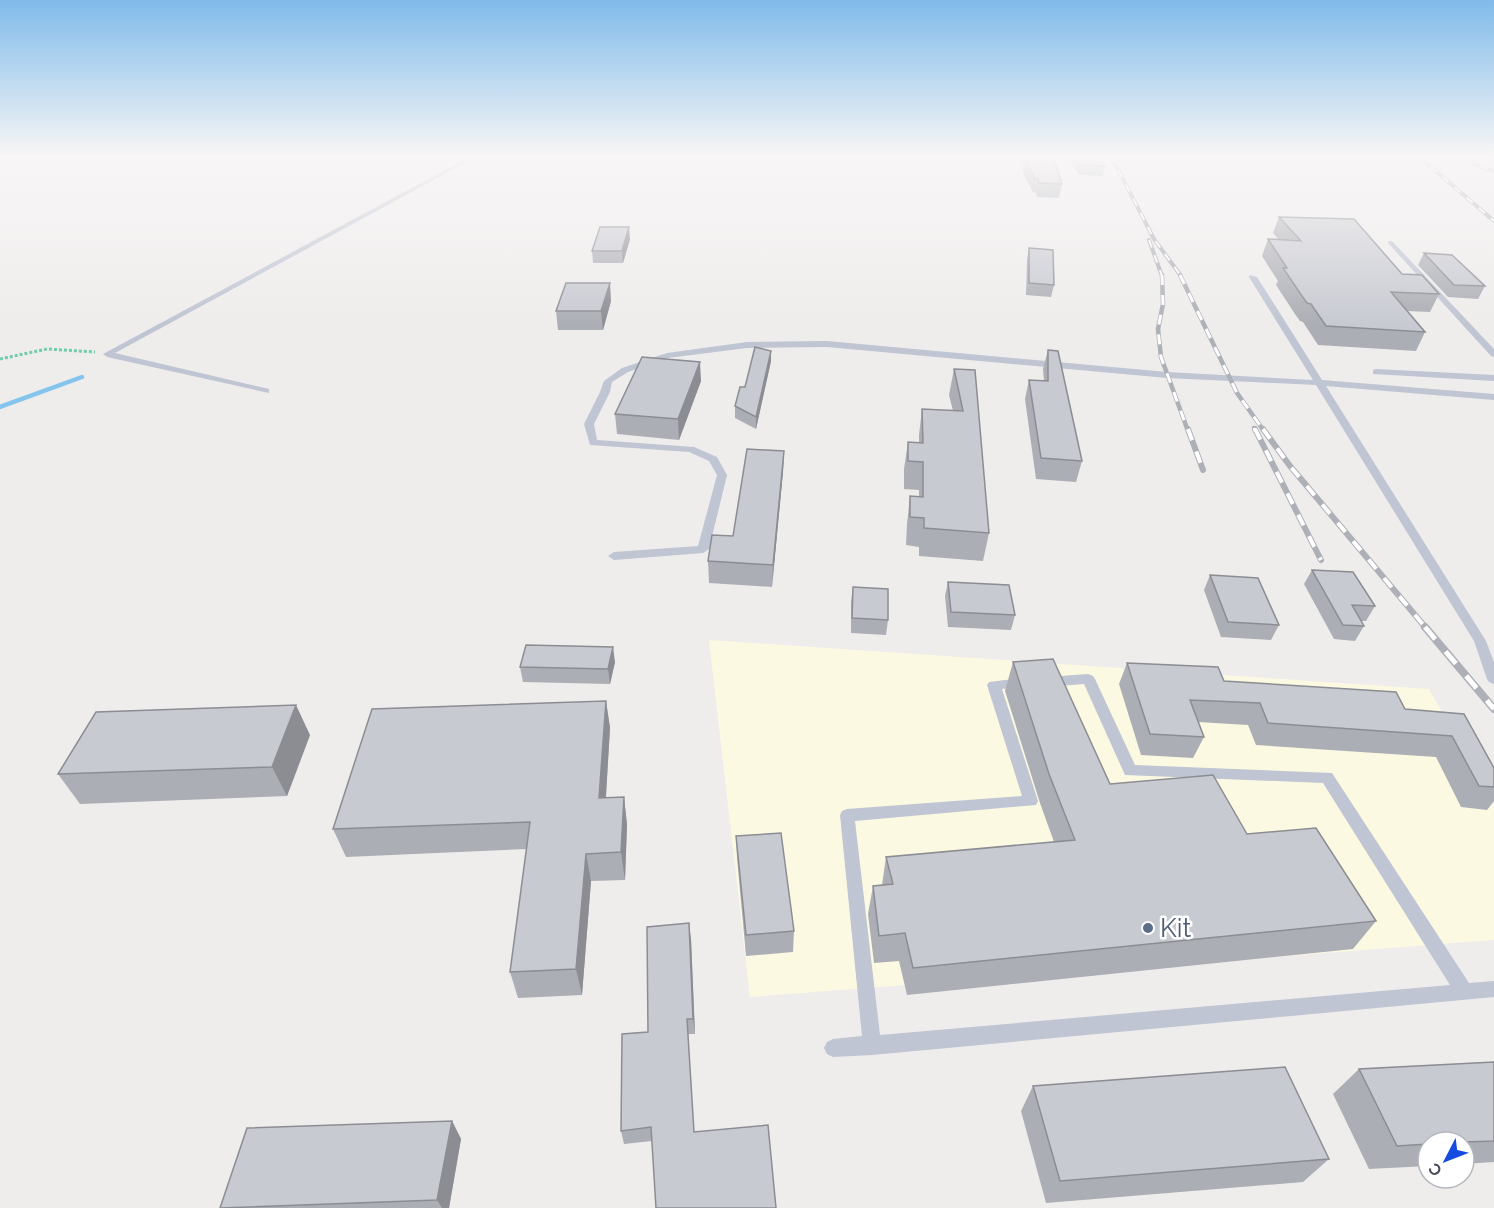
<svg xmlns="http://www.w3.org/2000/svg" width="1494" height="1208" font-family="Raleway,sans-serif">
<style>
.commercial{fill:#fcf9e3}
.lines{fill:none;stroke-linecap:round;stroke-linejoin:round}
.stream{stroke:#84c5ed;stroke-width:4.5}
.path{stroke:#70cdaf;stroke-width:3;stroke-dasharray:3 2;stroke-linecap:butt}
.lane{fill:#bfc5d2;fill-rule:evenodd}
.rail-far3-casing{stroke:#aeb0b7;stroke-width:4}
.rail-far2-casing{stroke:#aeb0b7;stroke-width:4.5}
.rail-far1-casing{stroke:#aeb0b7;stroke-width:6}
.rail-casing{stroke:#aeb0b7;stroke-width:8}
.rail-far3{stroke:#fff;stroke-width:2;stroke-dasharray:8;stroke-linecap:butt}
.rail-far2{stroke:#fff;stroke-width:3;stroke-dasharray:10;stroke-linecap:butt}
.rail-far1{stroke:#fff;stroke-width:4;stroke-dasharray:12;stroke-linecap:butt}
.rail{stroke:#fff;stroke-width:5;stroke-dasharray:16;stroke-linecap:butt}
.wall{fill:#acaeb5}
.shaded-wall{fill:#8c8d93}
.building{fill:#c8cad2;stroke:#8c8d93;stroke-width:1.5}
.service-dot{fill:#5c6f8a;stroke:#fff;stroke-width:2}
.labels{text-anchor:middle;stroke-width:5;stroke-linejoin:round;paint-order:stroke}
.near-service-label{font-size:26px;fill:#4e5e75;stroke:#fff;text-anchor:start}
</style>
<rect width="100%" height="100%" fill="#efecec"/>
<path class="commercial" d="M709,640L1429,689L1494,804V940L750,997Z"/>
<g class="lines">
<path class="stream" d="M0,407L82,377"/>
<path class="path" d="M0,359L47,349L95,352"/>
<path class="lane" d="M471,156H478L115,353L269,389V393L107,357L103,354Z
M1388,241H1392L1494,349V357L1491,356L1388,243Z
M1250,275L1257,277L1322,380L1494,394V400L1326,386L1486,641L1494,662V684L1489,682L1487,679L1474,641L1316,385L1167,378L827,347L747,348L668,358L628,372L612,382L610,392L594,424L597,440L694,447L717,457L727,475L709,549L703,553L614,560L608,556L614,552L698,546L717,475L709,461L689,452L590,445L584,424L600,392L604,381L622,368L667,353L747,342L827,341L1167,372L1313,380L1249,277Z
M1376,369L1494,375V381L1373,374V370Z
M1088,674L1093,676L1095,679L1135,765L1332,773L1469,983L1494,981V997L872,1055L833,1057L827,1054L824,1048L827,1042L833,1039L862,1036L840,815L842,811L847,809L1022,796L987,685L989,682L1023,678L1028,680L1030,683L1028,686L1002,689L1038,801L1036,805L855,821L880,1035L1450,985L1323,783L1125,775L1084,684L1046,687L1041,685L1039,682L1041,679L1046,677Z"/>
<g class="rail-far3-casing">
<path id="rail-far3" d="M1111,156L1154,239L1181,276
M1418,156L1494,221
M1450,156L1494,171
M1149,240L1162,276"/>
</g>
<g class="rail-far2-casing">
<path id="rail-far2" d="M1162,275L1163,304L1158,329L1161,357L1188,431
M1180,275L1237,393L1264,431
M1254,428L1255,431"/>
</g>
<g class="rail-far1-casing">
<path id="rail-far1" d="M1188,429L1203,470
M1255,429L1321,560
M1263,429L1290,466L1426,628"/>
</g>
<g class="rail-casing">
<path id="rail" d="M1425,627L1494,709"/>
</g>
<use href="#rail-far3" class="rail-far3"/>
<use href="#rail-far2" class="rail-far2"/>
<use href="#rail-far1" class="rail-far1"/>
<use href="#rail" class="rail"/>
</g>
<path class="wall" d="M1018,156H1053L1062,184L1059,198L1037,197L1036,193L1033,192L1024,175Z
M1067,156H1100L1105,166L1103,176L1079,175Z
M1279,217L1402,274L1439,294L1430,312L1407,311L1425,332L1416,351L1318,345L1303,322L1300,321L1295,314L1276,285L1278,281L1262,256L1268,239L1279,240L1273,233Z
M630,239L623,263H593L592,251Z
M1029,248L1054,285L1051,297L1026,295L1027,260Z
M1424,253L1485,286L1478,299L1448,297L1418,265Z
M611,301L603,330H558L556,311Z
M1048,350L1082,461L1076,482L1036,479L1025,399L1029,380L1044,381L1043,369Z
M771,351V361L756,429L735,418V406L745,387Z
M954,369L989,533L983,561L919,556V547L906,545L907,524L910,496L919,497V490L904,489V469L908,442L919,443V435L922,409L953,411L949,395Z
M701,381L679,440L617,434L615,414Z
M784,451L783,472L772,587L709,583L708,561L733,536Z
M1312,570L1375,606L1366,621H1361L1364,626L1355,641L1334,639L1304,584Z
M1210,575L1279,625L1271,640L1221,637L1204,590Z
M948,582L1015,615L1011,630L948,627L945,596Z
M853,587L888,620L886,635L851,633V602Z
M615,662L610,684L523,682L520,667Z
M1013,662L1110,784L1247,834L1376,921L1353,949L907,995L899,961L874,963L868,914L873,886L882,885L886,857L1054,842L1040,803L1005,691Z
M1127,663L1224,681L1405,709L1464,714L1494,768V801L1487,810L1461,807L1436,757L1256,745L1248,725L1198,722L1204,737L1193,758L1141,755L1119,684Z
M606,701L610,728L606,798L624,797L627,825L625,880L591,881L582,995L518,998L510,972L527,849L346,857L333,829Z
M310,735L287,796L80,804L58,774Z
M736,836L794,931L793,952L746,956L737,858Z
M691,939L695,1034H688L694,1132L652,1141L624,1144L621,1131L648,1032Z
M1494,1062V1162L1464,1164V1142H1428V1166L1369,1169L1333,1094L1359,1069Z
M1033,1086L1329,1159L1303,1182L1046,1203L1021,1111Z
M452,1121L461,1139L449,1208H220Z"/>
<path class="shaded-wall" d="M629,227L630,239L623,263L622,251Z
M610,283L611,301L603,330L601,311Z
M771,351V361L756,429V417Z
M700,362L701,381L679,440L678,419Z
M784,451L783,472L772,587L773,565Z
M613,647L615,662L610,684L608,669Z
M606,701L610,728L604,826L599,798Z
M296,705L310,735L287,796L272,767Z
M624,797L627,825L625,880L621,852Z
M586,854L591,881L582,995L576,969Z
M689,923L691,939L695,1034L693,1019Z
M452,1121L461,1139L449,1208H442L437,1200Z"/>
<path class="building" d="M1025,156H1053L1062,184L1039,183L1038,179H1035Z
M1076,156H1100L1105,166L1081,165Z
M1279,217L1354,219L1402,274L1422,275L1439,294L1391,292L1425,332L1326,326L1311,304L1307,303L1302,296L1283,268H1287L1268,239L1301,241Z
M600,227H629L622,251H592Z
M1029,248L1053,250L1054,285L1029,283Z
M1424,253L1452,255L1485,286L1454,285Z
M566,283H610L601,311H556Z
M755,347L771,351L756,417L735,406L740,387H745Z
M1048,350L1058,351L1082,461L1041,458L1029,380L1048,381Z
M642,357L700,362L678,419L615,414Z
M954,369L975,370L989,533L924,528V518L910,517V496L923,497V462L908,461V442L923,443L922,409L963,411Z
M747,449L784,451L773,565L708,561L712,535L733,536Z
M1312,570L1353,572L1375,606L1352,605L1364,626L1343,625Z
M1210,575L1258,578L1279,625L1228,622Z
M948,582L1009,585L1015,615L951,612Z
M853,587L888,589V620L852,618Z
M526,645L613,647L608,669L520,667Z
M1053,659L1110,784L1213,775L1247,834L1316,828L1376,921L913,968L905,933L879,936L873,886L893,884L886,857L1075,840L1049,774L1013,662Z
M1127,663L1218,667L1224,681L1396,692L1405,709L1464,714L1494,768V787L1479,786L1452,736L1268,723L1260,703L1190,700L1204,737L1150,734Z
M606,701L599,798L624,797L621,852L586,854L576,969L510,972L530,822L333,829L372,709Z
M296,705L272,767L58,774L96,712Z
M781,833L794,931L746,935L736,836Z
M689,923L693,1019H687L694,1132L768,1125L776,1208H656L651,1127L621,1131L622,1034L648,1032L647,927Z
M1494,1062V1141L1464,1142H1428V1144L1397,1146L1359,1069Z
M1285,1067L1329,1159L1060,1181L1033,1086Z
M452,1121L437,1200L220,1208L247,1128Z"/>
<linearGradient id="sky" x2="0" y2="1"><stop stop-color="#80bbea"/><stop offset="0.48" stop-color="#f8f6f6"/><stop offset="1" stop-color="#f8f6f6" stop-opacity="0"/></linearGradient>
<rect width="1494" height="325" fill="url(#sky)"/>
<circle class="service-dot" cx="1148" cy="928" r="6"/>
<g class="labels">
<g class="near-service-label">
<text x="1160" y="937">Kit</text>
</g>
</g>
<g transform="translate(1446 1160) rotate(228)"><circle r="28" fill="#ffffff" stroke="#b4b7bd" stroke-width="1.5"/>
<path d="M0-4.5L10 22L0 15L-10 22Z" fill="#154be0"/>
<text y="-9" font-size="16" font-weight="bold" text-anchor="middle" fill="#444c5a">С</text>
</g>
</svg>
